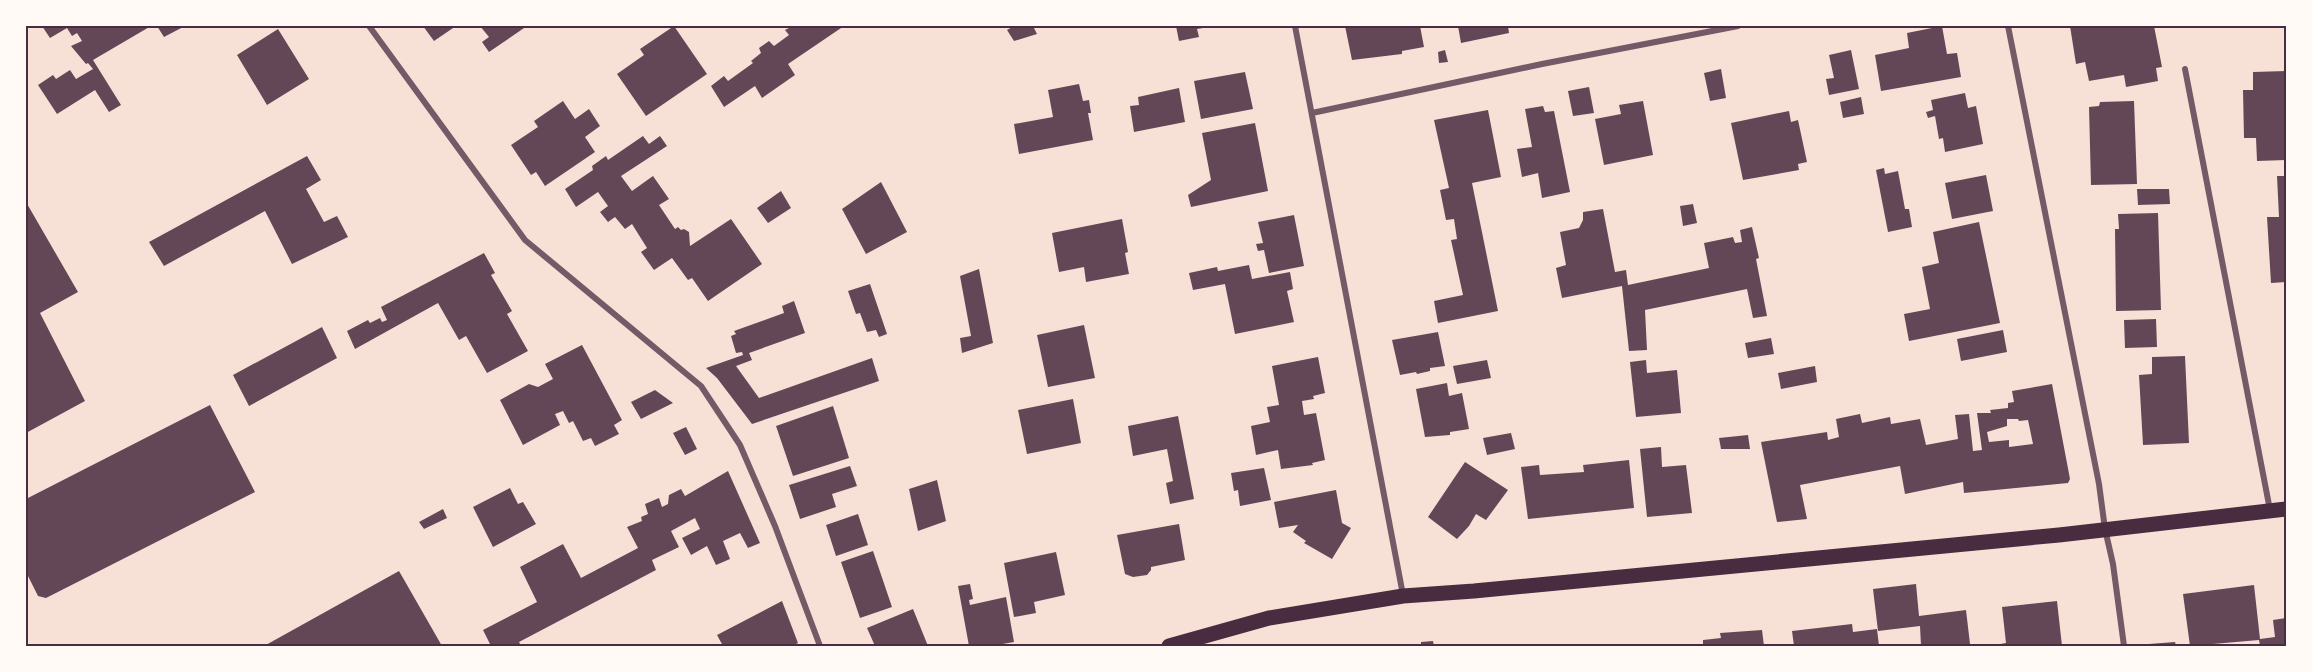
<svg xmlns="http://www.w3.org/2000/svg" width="2312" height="672" font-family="Rubik,sans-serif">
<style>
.building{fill:#644757;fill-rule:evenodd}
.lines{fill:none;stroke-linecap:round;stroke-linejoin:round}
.minor{stroke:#755966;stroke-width:6}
.primary{stroke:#4a2c40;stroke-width:15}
.neatline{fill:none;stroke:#4a2c40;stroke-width:2}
</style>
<rect width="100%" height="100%" fill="#f7e1d7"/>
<path class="building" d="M42,26H151L93,60L121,105L109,112L95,90L57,114L38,85L53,75L56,79L70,70L76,79L93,69L88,63L86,64L71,46L82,41L77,33L72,36L67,28L50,38Z
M157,26H185L164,37Z
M423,26H456L434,41Z
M480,26H527L489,52L482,42L489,37Z
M674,26L707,74L646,116L617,74L644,55L640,49Z
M793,26H844L788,64L795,75L762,98L755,86L724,107L711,86L724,76L728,81L753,63L751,61L761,53L759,48L769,41L774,46L789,35L785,30Z
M1014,26H1033L1037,34L1014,41L1007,30Z
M1176,26H1209V27L1197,29L1199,37L1179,41Z
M1345,26H1420L1424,47L1402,51V54L1352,60Z
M1458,26H1508L1509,33L1461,43Z
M1942,26L1947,54L1957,53L1961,77L1881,91L1875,55L1909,48L1907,33Z
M2070,26H2154L2162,67L2156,68L2158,81L2126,87L2124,75L2089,81L2085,62L2076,64Z
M278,29L309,79L267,105L237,55Z
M1445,50L1448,62L1439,63L1438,52Z
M1851,50L1859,89L1829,95L1826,79L1834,78L1829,55Z
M1721,69L1726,98L1710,101L1704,73Z
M2286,71V160L2257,161L2256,138H2244L2243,90H2253V72Z
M1245,72L1253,109L1201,119L1194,81Z
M1079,84L1083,101L1089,100L1091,113H1088L1093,140L1019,154L1014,124L1053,117L1048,90Z
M1589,87L1594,113L1573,116L1568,91Z
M1179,88L1185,122L1134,132L1130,106L1139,105L1138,97Z
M1965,93L1968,108L1976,106L1983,144L1945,152L1943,138L1939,139L1935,116L1928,118L1926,112L1933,110L1931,100Z
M1861,97L1864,114L1843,118L1840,102Z
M563,101L575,119L589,109L600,126L585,137L595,152L545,186L536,172L531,175L511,145L538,127L534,121Z
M1643,101L1653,155L1604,165L1595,119L1621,114L1619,105Z
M2134,101L2137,184L2091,185L2089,107L2099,106L2100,102Z
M1543,106L1545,112L1554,111L1570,192L1542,198L1538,173L1522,177L1517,149L1532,147L1525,109Z
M1488,110L1501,177L1472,183L1498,311L1438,323L1434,301L1463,295L1451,240L1457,239L1454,219L1446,220L1440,190L1449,188L1434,120Z
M1789,111L1791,122L1798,120L1807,162L1798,164L1799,170L1743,180L1731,123Z
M1255,123L1268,191L1191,207L1188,195L1211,180L1202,133Z
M643,136L649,144L660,136L667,146L621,176L632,191L653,176L669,199L659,205L675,229L678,227L681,230L684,229L689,232L690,246L731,219L762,264L708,301L692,278L688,280L672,258L654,270L641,252L647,248L632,224L625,229L615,217L608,222L600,212L608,206L598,192L576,207L565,189L593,170L592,166L606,156L608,160Z
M307,156L321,180L306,189L324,222L337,216L348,237L292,264L265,211L164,266L149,242Z
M1884,168L1885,174L1898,171L1905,209H1909L1912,227L1888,232L1876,170Z
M1986,175L1993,211L1952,219L1945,183Z
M2277,176H2286V282L2271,283L2267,217H2279Z
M881,182L907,232L866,254L842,209Z
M2137,189H2169L2170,204L2138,205Z
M781,191L791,208L768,223L757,208Z
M26,202L78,292L40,313L85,401L26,433Z
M1693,204L1697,223L1683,226L1680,206Z
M1603,209L1615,272L1626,270L1628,285L1709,268L1704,243L1733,237L1735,243L1742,242L1740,230L1752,227L1759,258L1756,259L1767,316L1753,318L1747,289L1645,310L1647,350L1629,351L1622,286L1562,298L1556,268L1566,265L1560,232L1579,228L1583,220V212Z
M2158,213L2161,310L2116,311L2115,229H2119L2118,214Z
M1294,215L1304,266L1269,273L1264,250L1258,251L1256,244L1263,243L1258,222Z
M1122,219L1128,252L1125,253L1129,274L1086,282L1084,267L1059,272L1052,233Z
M1979,222L2000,323L1909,341L1904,314L1930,309L1922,267L1939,263L1933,232Z
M484,253L495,273L491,275L512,311L507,314L528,351L487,373L466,336L459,340L438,303L355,349L347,331L368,320L370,323L380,318L382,322L387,320L381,307Z
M1249,265L1252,279L1290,272L1293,289L1287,291L1294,322L1235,334L1225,284L1193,290L1189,273L1217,267L1218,271Z
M979,269L993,343L962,353L960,338L971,336L960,276Z
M870,284L887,334L879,337L876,330L867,332L860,313L856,314L848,291Z
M794,301L805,333L749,353L752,360L736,366L759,398L872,358L879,381L752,424L717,378L706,368L743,355L742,352L736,353L731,336L736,334L734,331L784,313L782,306Z
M2156,319L2157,347L2125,348L2124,320Z
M1084,325L1095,378L1048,387L1037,335Z
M322,327L337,358L249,406L233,375Z
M2003,330L2007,352L1961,361L1957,339Z
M1438,332L1445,366L1430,368V371L1417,374L1416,372L1400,375L1392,340Z
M1771,338L1774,354L1748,358L1745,343Z
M582,345L622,420L614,425L619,434L595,446L591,438L583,441L573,421L569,423L563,411L555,414L560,425L523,445L500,400L529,384L538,387L553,379L545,364Z
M2185,356L2189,443L2143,445L2139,375L2152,374V357Z
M1318,357L1325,393L1313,396L1314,399L1302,401L1304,415L1316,413L1325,460L1312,463L1313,465L1281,469L1278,450L1256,455L1251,426L1270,422L1267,407L1279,405L1272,366Z
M1487,360L1491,378L1457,384L1453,366Z
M1646,360L1647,373L1677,370L1681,413L1636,417L1630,362Z
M1815,366L1817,382L1781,389L1778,373Z
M1447,383L1449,396L1462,393L1469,429L1450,432V435L1425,437L1416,389Z
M2052,384L2070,479L2068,483L1964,493L1963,482L1905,494L1900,466L1800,485L1807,519L1777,522L1761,442L1827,432L1828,440L1839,437L1836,419L1860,414L1862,423L1890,417L1891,424L1920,419L1926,445L1958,439L1955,415L1969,414L1973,451L1982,450L1977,413H1991L1990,410L2008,408V403L2014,402L2012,391ZM2007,419H2018L2019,421L2028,420L2033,444L2009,447V440L1989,442L1987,432L2007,426Z
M655,390L673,403L641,419L631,402Z
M1073,399L1081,443L1027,454L1018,410Z
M210,405L255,492L46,598L38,596L26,572V499Z
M833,406L849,458L793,476L776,426Z
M1178,416L1194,499L1170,504L1166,483L1173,481L1167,449L1133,456L1128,426Z
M686,427L697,449L685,455L673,433Z
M1511,433L1515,449L1487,455L1483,438Z
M1748,435L1750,449H1721L1719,438Z
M1661,447L1662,467L1686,465L1692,513L1647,517L1640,449Z
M1629,460L1634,508L1528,519L1521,467L1539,465L1540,475L1584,472L1583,465Z
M1465,462L1508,490L1486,520L1476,514L1469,526L1457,539L1428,517Z
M850,466L857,486L832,494L836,507L800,519L789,485Z
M1264,468L1271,500L1240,506L1238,490L1234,491L1231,473Z
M728,471L760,543L748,548L740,533L723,541L730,559L716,565L707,546L691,555L682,538L700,529L695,518L671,531L679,547L652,560L656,570L519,642L521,646H491L483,630L537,602L520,567L563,544L581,578L638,548L627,527L642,521L641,517L648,514L645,504L659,498L662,507L668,504L669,495L681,489L685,496Z
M937,480L946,521L918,531L909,489Z
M510,488L518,504L523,502L536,524L493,547L473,507Z
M1336,490L1342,523L1351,528L1332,559L1304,543L1306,541L1293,532L1298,525L1279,528L1274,502Z
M443,509L447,518L424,529L419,522Z
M858,514L868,545L836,556L826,525Z
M1179,524L1185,560L1151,567V570L1147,575L1133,577L1125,574L1117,535Z
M873,551L892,607L860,618L841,562Z
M1056,552L1065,595L1034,602L1036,613L1014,617L1004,563Z
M399,571L442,646H264Z
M970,584L973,599L969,600L970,605L1006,597L1014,642L991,646H969L958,586Z
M1916,584L1919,616L1966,610L1970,644L1921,646L1920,626L1878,631L1873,589Z
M2254,585L2260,639L2275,637L2273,620L2286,618V646H2260L2259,640L2190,646L2183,594Z
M782,601L798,643L792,646H723L717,635Z
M2057,601L2062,646H1989L2006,643L2002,607Z
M913,609L928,646H875L867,628Z
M1852,624L1853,632L1877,629L1879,646H1794L1792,631Z
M1762,630L1764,646H1703V640L1721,638L1720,633Z
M1433,641L1434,646H1421V642Z
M2175,642L2176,646H2149V644Z"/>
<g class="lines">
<path class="minor" d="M369,26L525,240L701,386L740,445L775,526L820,646
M1295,26L1403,595
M2008,26L2099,484L2105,529L2113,564L2124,646
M2185,69L2270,510
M1312,113L1542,64L1738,26"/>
<path class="primary" d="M1169,646L1269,618L1403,596L1474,591L2059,535L2286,509"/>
</g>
<rect width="2312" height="672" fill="none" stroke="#fffaf5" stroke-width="54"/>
<rect x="27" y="27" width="2258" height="618" class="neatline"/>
</svg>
